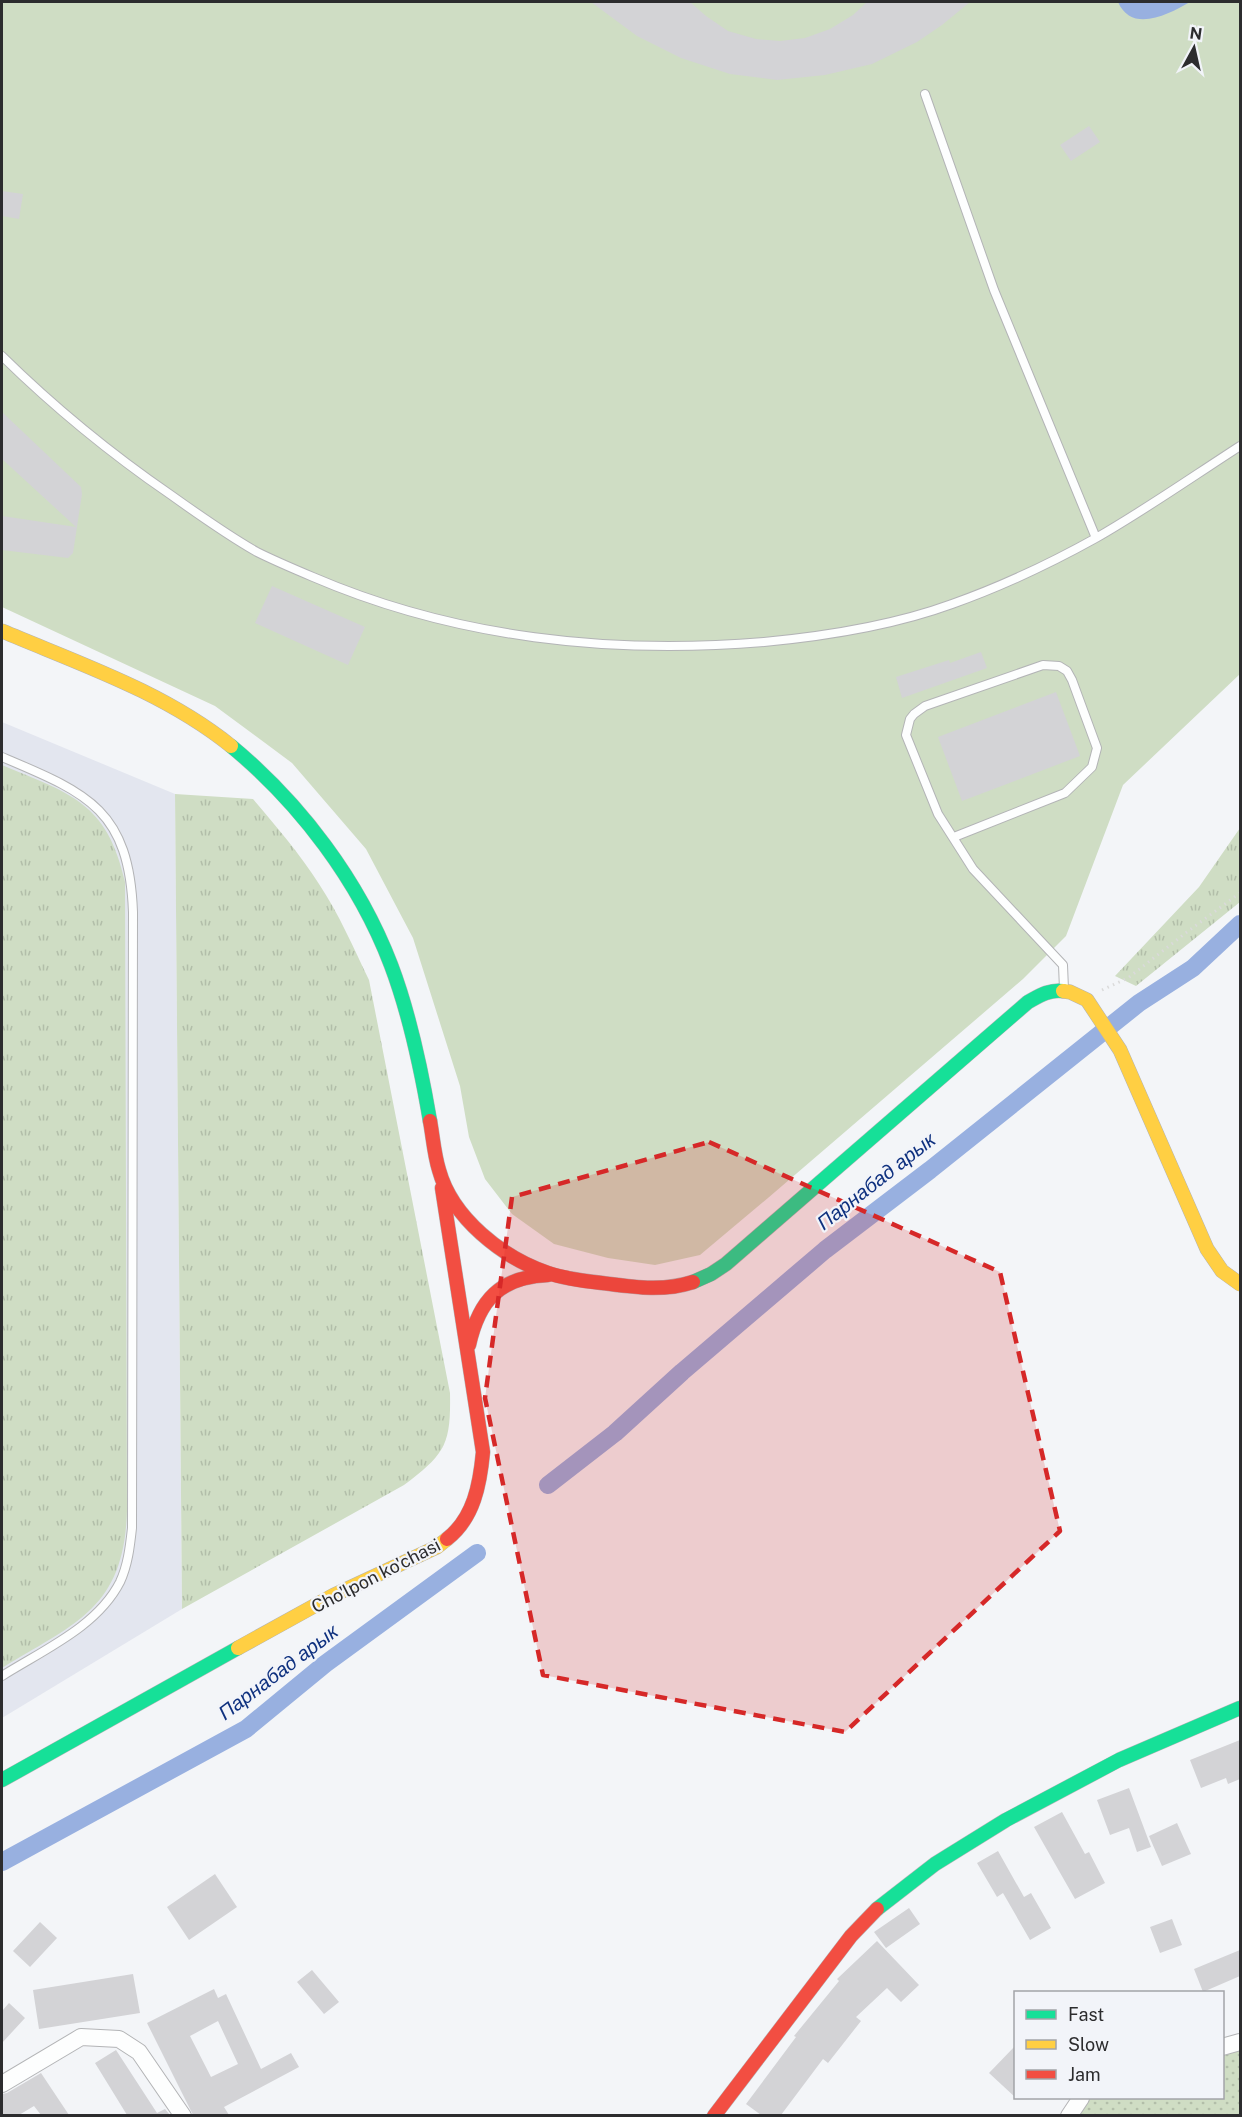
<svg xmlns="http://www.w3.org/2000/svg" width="1242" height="2117" font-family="'Public Sans',sans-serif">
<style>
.built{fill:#e3e6ef}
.grass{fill:url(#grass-tufts)}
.garden{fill:url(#garden-dots)}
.pitch{fill:#cfddc4}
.water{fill:#98b0e0}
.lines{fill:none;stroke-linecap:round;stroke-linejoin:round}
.canal{stroke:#98b0e0;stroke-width:18}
.building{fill:#d3d3d6;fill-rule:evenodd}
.lane-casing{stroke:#b3b4b6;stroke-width:10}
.street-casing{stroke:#b3b4b6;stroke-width:18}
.fast-casing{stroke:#b3b4b6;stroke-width:15}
.slow-casing{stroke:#b3b4b6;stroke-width:15}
.jam-casing{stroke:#b3b4b6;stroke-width:15}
.path{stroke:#dadada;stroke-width:3;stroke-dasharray:1.5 4.5;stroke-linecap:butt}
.lane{stroke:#fdfefe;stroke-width:8}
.street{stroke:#fdfefe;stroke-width:16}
.fast{stroke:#16e098;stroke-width:14}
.slow{stroke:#ffcf43;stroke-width:14}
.jam{stroke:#f24e42;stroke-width:14}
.marked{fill:#d62828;fill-opacity:0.2;stroke:#d62828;stroke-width:4.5;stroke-dasharray:12 8;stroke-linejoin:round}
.labels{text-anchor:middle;stroke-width:4.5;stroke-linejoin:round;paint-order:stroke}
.street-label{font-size:18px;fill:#2c2c2e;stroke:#f2f4f9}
.water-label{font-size:20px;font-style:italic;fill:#0f317f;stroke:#f2f4f9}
</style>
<defs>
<pattern id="grass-tufts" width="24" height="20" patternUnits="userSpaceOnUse" patternTransform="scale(1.5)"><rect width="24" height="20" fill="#cfddc4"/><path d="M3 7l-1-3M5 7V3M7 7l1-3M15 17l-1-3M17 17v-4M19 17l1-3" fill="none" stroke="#b2bea9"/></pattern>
<pattern id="garden-dots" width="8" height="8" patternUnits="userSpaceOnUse" patternTransform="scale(1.5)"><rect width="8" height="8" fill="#cfddc4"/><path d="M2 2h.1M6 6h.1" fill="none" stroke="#b2bea9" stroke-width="1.8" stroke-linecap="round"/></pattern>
</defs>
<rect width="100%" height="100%" fill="#f3f5f8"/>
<path class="built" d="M2,722L175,794L182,1609L2,1718Z"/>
<path class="grass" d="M2,765C71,794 107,802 125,882L127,1511C124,1609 75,1623 2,1668Z
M175,794L253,799C276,826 300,854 319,884C339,914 353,947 369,980L450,1393C451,1445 445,1454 404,1485L182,1609Z
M1240,828V902L1136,986L1115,976L1199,887Z"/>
<path class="garden" d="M1240,2050V2115L1070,2116L1084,2098H1222L1223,2056Z"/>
<path class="pitch" d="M2,2H1240V674L1123,785L1066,936L1023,979L768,1198L700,1255L655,1265L608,1258L554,1244L512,1214L485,1179L469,1137L460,1086L413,938L366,849L292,763L215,706L2,607Z"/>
<path class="water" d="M1118,2H1190C1169,14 1132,34 1118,2Z"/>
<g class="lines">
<path class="canal" d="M548,1485L615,1433L682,1372L825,1250L930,1170L1139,1003L1193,968L1240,924
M2,1862L246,1729L325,1664L477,1553"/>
</g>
<path class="building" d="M591,2H690L706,16L728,31L756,39L780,41L805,38L830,29L853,15L867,2H970L942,25L917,42L872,64L825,75L777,80L730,74L681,58L637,36Z
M1089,126L1100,142L1071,161L1060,145Z
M2,191L23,194L19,219L2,216Z
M2,412L81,487L82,494L73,553L68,558L2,550V516L76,527L2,459Z
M272,586L365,627L348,665L255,623Z
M981,652L987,668L902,698L896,677L949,660L950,663Z
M1056,692L1080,756L962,801L938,737Z
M1240,1740V1779L1228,1784L1226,1778L1201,1788L1190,1760Z
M1129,1788L1151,1847L1137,1852L1129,1828L1110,1835L1097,1800Z
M1062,1812L1085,1854L1089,1852L1105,1883L1075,1899L1034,1827Z
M1177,1823L1191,1854L1162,1866L1149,1836Z
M998,1851L1024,1897L1031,1893L1051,1928L1030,1940L1003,1893L997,1897L977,1863Z
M215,1874L237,1907L189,1940L167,1907Z
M909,1908L920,1924L886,1948L874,1932Z
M1172,1919L1182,1945L1160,1953L1150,1927Z
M40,1922L57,1938L30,1967L13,1951Z
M877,1941L919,1985L901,2002L887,1988L856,2017L861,2021L828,2063L823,2059L781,2115H761L746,2104L796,2037L794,2036L839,1981L837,1979Z
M1240,1950V1976L1203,1992L1194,1969Z
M312,1970L339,2002L324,2014L297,1982Z
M133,1974L140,2013L39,2029L33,1990Z
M214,1989L218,1998L226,1994L261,2069L291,2053L299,2067L224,2107L229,2115H193L147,2023ZM218,2021L238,2064L211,2077L190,2036Z
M9,2003L25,2018L2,2043V2011Z
M1016,2045V2098L989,2073Z
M116,2050L157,2113L165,2109L170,2115H127L95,2063Z
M41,2073L69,2115H41L34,2106L19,2115H2V2094L7,2093Z"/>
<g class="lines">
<g class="lane-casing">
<path id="lane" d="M925,94L994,290L1096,538
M2,356C54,407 110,453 171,495C199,515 227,535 257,552C275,561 294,569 313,577C455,638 611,655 764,642C827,636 892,626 952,604C1000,587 1051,563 1096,538C1145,510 1192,477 1240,446
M2,757C87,793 129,809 133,912L132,1528C130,1546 128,1565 120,1582C97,1627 43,1650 2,1676
M954,837L1065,793L1092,767L1097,748L1072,680L1067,671L1059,666L1043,665L925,706L914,714L910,719L906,735L938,814L973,869L1063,965L1064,989"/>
</g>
<g class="street-casing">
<path id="street" d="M1222,2047L1240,2042
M2,2084L81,2037L119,2039L139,2052L183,2116
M1069,2116L1081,2098"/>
</g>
<g class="fast-casing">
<path id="fast" d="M231,746C300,803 359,881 391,965C410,1015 421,1068 430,1121
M693,1282L711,1274L726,1264L1028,1002C1039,996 1050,989 1063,991
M2,1780L238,1648
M877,1909L935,1864L1006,1820L1119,1760L1240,1708"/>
</g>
<g class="slow-casing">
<path id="slow" d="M2,631C80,664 164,692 231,746
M1063,991L1070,992L1087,1000L1120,1050L1207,1249L1222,1271L1240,1284
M238,1648L334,1595L437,1547L447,1539"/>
</g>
<g class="jam-casing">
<path id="jam" d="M430,1121C433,1137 434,1154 439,1170C452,1218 503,1258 548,1273C566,1279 584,1281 602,1283C633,1287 662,1292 693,1282
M442,1188L483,1452C480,1484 474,1518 447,1539
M469,1345C479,1300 500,1277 548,1275
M714,2116L851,1936L877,1909"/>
</g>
<path class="path" d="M1102,990L1128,978L1187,932L1240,893"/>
<use href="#lane" class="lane"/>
<use href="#street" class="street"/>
<use href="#fast" class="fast"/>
<use href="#slow" class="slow"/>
<use href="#jam" class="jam"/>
</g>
<path class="marked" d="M709,1142L1000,1272L1060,1531L845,1732L543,1675L485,1398L512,1197Z"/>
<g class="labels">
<g class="street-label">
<text transform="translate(376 1576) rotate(-27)" y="6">Cho'lpon ko'chasi</text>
</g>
<g class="water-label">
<text transform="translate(876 1181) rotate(-38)" y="7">Парнабад арык</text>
<text transform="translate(278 1672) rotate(-37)" y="7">Парнабад арык</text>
</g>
</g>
<rect width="1242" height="2117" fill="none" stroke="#2c2c2e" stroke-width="6"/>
<rect x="1014" y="1991" width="210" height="108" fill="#f2f4f9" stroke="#a3a4a8" stroke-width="1.5"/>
<rect x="1026" y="2010" width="30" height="9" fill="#16e098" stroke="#a3a4a8" stroke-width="1.5"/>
<text x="1068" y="2021" font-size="18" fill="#2c2c2e">Fast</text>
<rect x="1026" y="2040" width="30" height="9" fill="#ffcf43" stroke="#a3a4a8" stroke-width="1.5"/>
<text x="1068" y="2051" font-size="18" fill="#2c2c2e">Slow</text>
<rect x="1026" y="2070" width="30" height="9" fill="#f24e42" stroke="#a3a4a8" stroke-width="1.5"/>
<text x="1068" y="2081" font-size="18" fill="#2c2c2e">Jam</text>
<g transform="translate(1194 48) rotate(8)" stroke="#f2f4f9" stroke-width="4.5" paint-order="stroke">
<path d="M0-4.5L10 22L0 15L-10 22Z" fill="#2c2c2e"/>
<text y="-9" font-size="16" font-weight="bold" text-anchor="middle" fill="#2c2c2e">N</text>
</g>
</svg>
